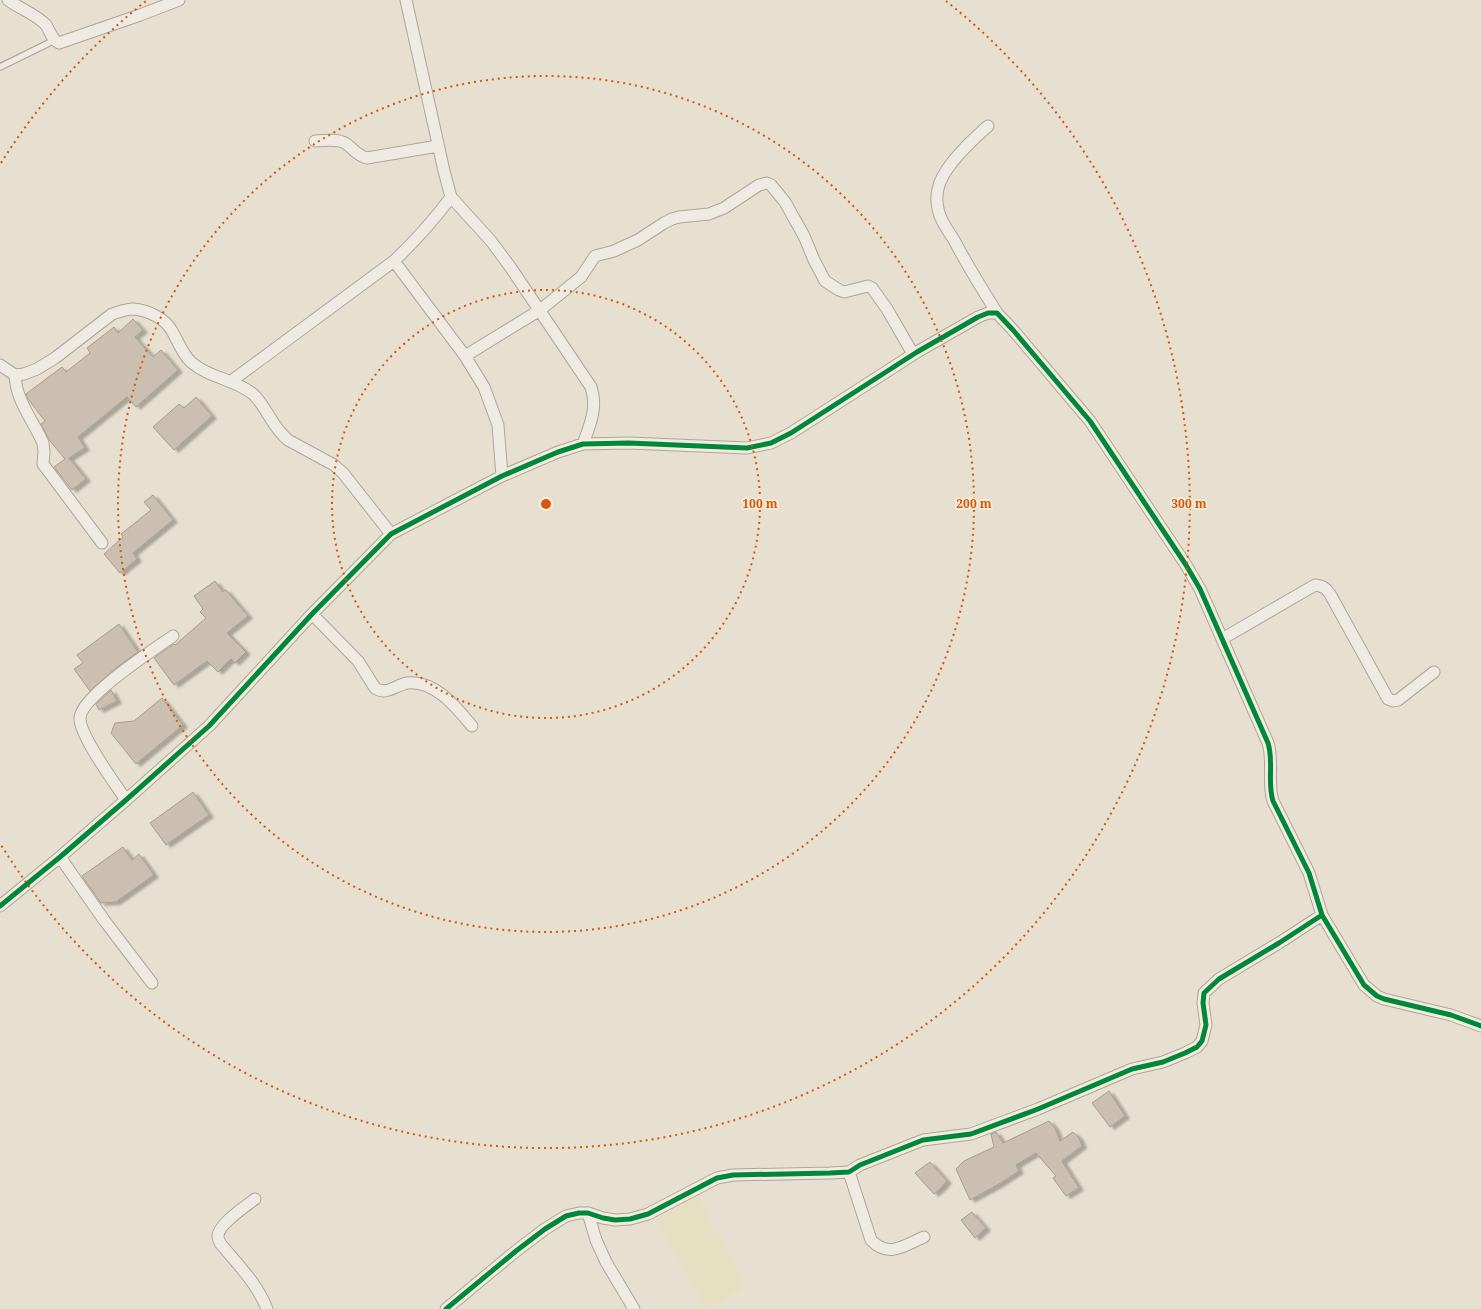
<svg xmlns="http://www.w3.org/2000/svg" width="1481" height="1309" font-family="'Noto Serif',serif">
<style>
.farmland{fill:#e6dfc2}
.building{fill:#cbbfb2;stroke:#a89c90;filter:url(#shadow)}
.lines{fill:none;stroke-linecap:round;stroke-linejoin:round}
.service-casing{stroke:#ada599;stroke-width:8}
.minor-casing{stroke:#ada599;stroke-width:13}
.service{stroke:#efebe3;stroke-width:5.5}
.minor{stroke:#efebe3;stroke-width:11}
.cycleway-casing{stroke:#f7eed8;stroke-width:8}
.cycleway{stroke:#00873e;stroke-width:5}
.ring{fill:none;stroke:#d7550e;stroke-width:2;stroke-dasharray:2 4}
.centre{fill:#d7550e;stroke:#f7eed8;stroke-width:2}
.ring-label{font-size:12px;text-anchor:middle;font-weight:bold;fill:#d7550e;stroke:#f7eed8;stroke-width:3;stroke-linejoin:round;paint-order:stroke}
</style>
<defs>
<filter id="shadow"><feDropShadow dx="4.5" dy="2.5" stdDeviation="1" flood-color="#0004"/></filter>
</defs>
<rect width="100%" height="100%" fill="#e7e0d1"/>
<path class="farmland" d="M699,1195L714,1230L685,1248L718,1231L744,1287L709,1309H707L656,1220Z"/>
<path class="building" d="M133,319L143,330L135,337L153,357L161,350L178,370L136,407L127,397L78,437L85,448L69,458L86,479L72,490L54,467L65,459L50,441L41,424L45,421L28,399L26,394L62,367L66,372L90,353L87,348L114,327L118,333Z
M196,397L212,416L174,450L153,427L179,404L184,408Z
M153,495L173,520L133,553L137,559L120,573L104,554L123,537L121,534L151,510L144,502Z
M215,581L223,592L226,590L248,616L227,633L246,652L235,663L231,659L218,672L207,661L174,685L154,658L174,644L175,645L206,618L200,612L203,609L194,596Z
M119,624L138,652L116,668L90,691L74,669L83,663L77,655Z
M111,690L117,701L99,710L96,704Z
M162,698L183,725L136,764L111,733L115,723L134,721Z
M193,792L209,815L166,845L150,823Z
M123,847L132,860L139,854L154,875L116,902L101,903L82,876Z
M1109,1091L1125,1116L1110,1127L1092,1103Z
M1049,1121L1055,1128L1060,1141L1073,1132L1079,1138L1082,1146L1062,1161L1079,1188L1066,1196L1053,1178L1056,1176L1036,1153L1016,1165L1019,1171L999,1184L970,1200L956,1169L964,1161L994,1147L991,1134L996,1132L1003,1143Z
M930,1162L947,1181L941,1188L934,1194L915,1173Z
M972,1212L986,1228L975,1238L961,1220Z"/>
<g class="lines">
<g class="service-casing">
<path id="service" d="M0,67L55,40"/>
</g>
<g class="minor-casing">
<path id="minor" d="M8,0C20,9 36,14 46,25C50,31 52,40 59,43L140,15L179,0
M406,0L444,171L451,197L491,241L511,268L591,387C598,407 590,425 583,444
M988,126C972,140 942,168 938,189C936,197 937,206 939,213C942,223 949,232 954,240C967,265 982,289 997,313
M315,141C325,141 336,138 345,143C353,148 357,156 367,158L438,146
M394,261L465,356L484,387L498,425L502,476
M465,356L540,310L581,277L595,256L614,251L638,240L664,223L672,219L679,217L709,214L724,208L759,185L767,183L771,185L785,202L804,236L814,260L825,281L839,290L844,292L868,286L872,288L887,309L913,354
M0,365L15,375L24,374L37,369L55,358L112,314C119,312 126,309 133,309C147,310 165,318 172,331C178,341 182,354 191,362C209,378 235,379 253,394C267,407 271,426 288,440L334,465L343,473L391,534
M15,375C16,401 33,420 43,443L44,452L43,464L102,543
M230,382L394,261C415,241 434,220 451,197
M312,614L358,661L375,688C386,696 396,685 407,683C435,680 456,707 472,726
M1222,639L1315,585C1323,586 1326,588 1330,594L1388,699L1393,701L1398,700L1434,672
M126,800C116,785 79,735 80,718C81,696 155,649 173,636
M60,857L104,920L152,983
M0,906L60,857L126,800L209,726L312,614L391,534L502,476L558,452L583,444L629,443L747,448L771,443L791,433L917,352L978,317L988,313H997L1013,330L1090,421L1186,565L1200,589L1268,743C1274,762 1267,782 1273,801L1309,873L1322,915L1364,985L1377,996L1384,999L1451,1015L1481,1026
M849,1172L871,1240C889,1259 905,1245 924,1237
M255,1199C246,1206 217,1225 218,1237C218,1240 220,1241 220,1243C238,1265 257,1283 267,1309
M588,1213L596,1240L606,1262L634,1309
M446,1309L516,1251L545,1229L566,1216L579,1213H588L603,1218L615,1220L630,1219L648,1214L717,1178L733,1175L830,1173L849,1172L860,1165L923,1140L971,1134L1038,1109L1132,1069L1163,1062L1185,1053L1197,1047L1202,1041L1206,1025L1203,1003L1204,993L1219,979L1279,943L1322,915"/>
</g>
<use href="#service" class="service"/>
<use href="#minor" class="minor"/>
<g class="cycleway-casing">
<path id="cycleway" d="M0,906L60,857L126,800L209,726L312,614L391,534L502,476L558,452L583,444L629,443L747,448L771,443L791,433L917,352L978,317L988,313H997L1013,330L1090,421L1186,565L1200,589L1268,743C1274,762 1267,782 1273,801L1309,873L1322,915L1364,985L1377,996L1384,999L1451,1015L1481,1026
M446,1309L516,1251L545,1229L566,1216L579,1213H588L603,1218L615,1220L630,1219L648,1214L717,1178L733,1175L830,1173L849,1172L860,1165L923,1140L971,1134L1038,1109L1132,1069L1163,1062L1185,1053L1197,1047L1202,1041L1206,1025L1203,1003L1204,993L1219,979L1279,943L1322,915"/>
</g>
<use href="#cycleway" class="cycleway"/>
</g>
<g class="ring">
<circle cx="546" cy="504" r="214"/>
<circle cx="546" cy="504" r="428"/>
<path d="M1 163A643 643 0 0 1 146 1M946 1A643 643 0 1 1 1 845"/>
</g>
<circle cx="546" cy="504" r="6" class="centre"/>
<g class="ring-label">
<text x="760" y="508">100 m</text>
<text x="974" y="508">200 m</text>
<text x="1189" y="508">300 m</text>
</g>
</svg>
